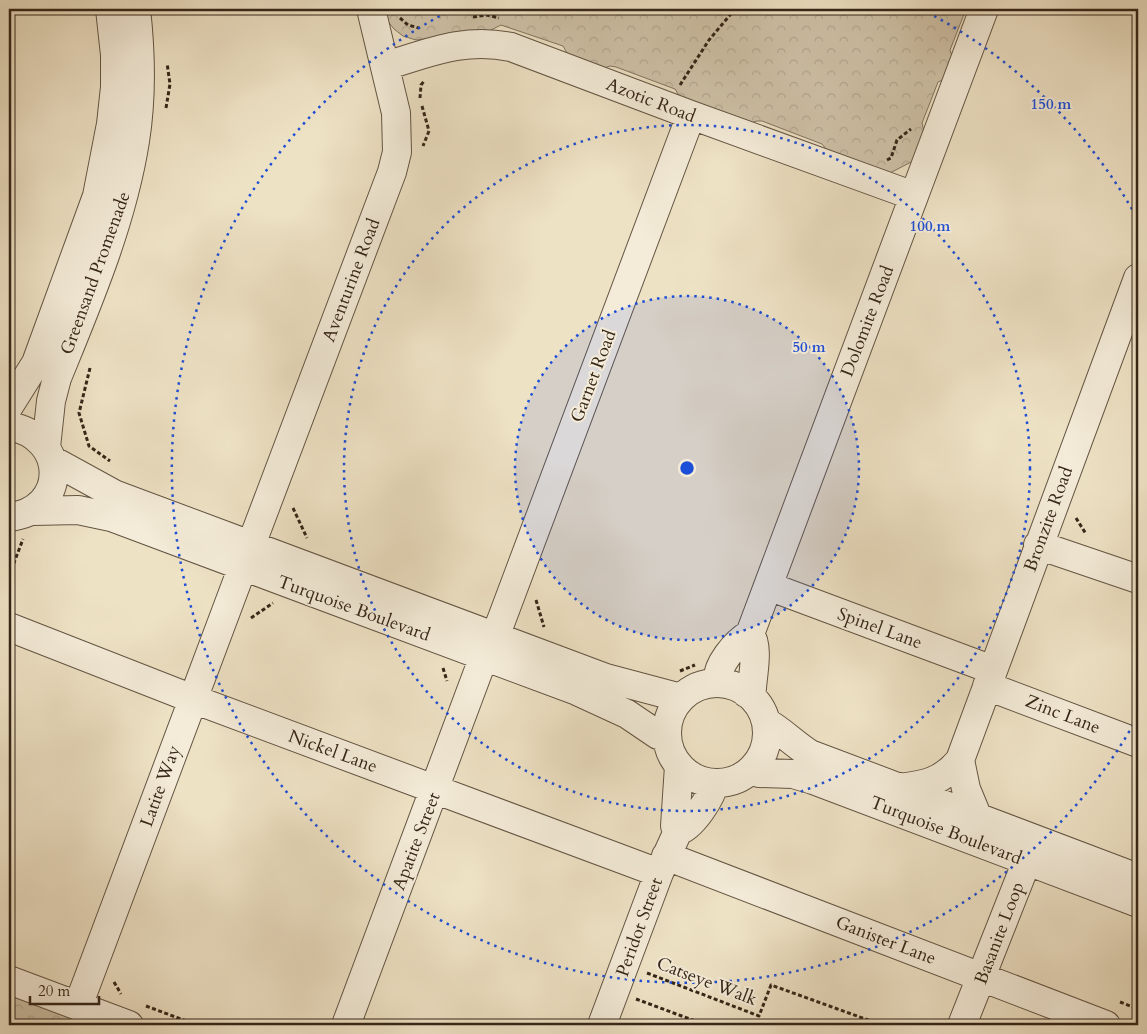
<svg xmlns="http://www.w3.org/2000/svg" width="1147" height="1034" font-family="Cardo,serif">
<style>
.park{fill:url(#park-crowns);stroke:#827460}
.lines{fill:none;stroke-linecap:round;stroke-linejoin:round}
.minor-casing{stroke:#635543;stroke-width:30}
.path{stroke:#352618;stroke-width:3;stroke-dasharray:4 2.5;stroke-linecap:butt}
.minor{stroke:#f4ecd9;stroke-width:28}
.ring{fill:none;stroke:#1d4ed8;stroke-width:2.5;stroke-dasharray:2.5 5}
.labels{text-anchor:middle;stroke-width:4;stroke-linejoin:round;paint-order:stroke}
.street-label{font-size:18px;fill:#352618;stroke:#f4ecd9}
.centre{fill:#1d4ed8;stroke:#f4ecd9;stroke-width:2.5}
.ring-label{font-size:15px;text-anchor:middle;font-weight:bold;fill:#1d4ed8;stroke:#f4ecd9;stroke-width:4;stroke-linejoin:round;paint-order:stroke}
</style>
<defs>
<pattern id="park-crowns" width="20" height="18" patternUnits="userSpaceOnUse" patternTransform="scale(1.25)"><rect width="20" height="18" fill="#cfc2a8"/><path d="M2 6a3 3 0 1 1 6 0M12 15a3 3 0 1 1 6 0" fill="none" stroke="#b2a790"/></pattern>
</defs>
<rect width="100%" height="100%" fill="#eee2c5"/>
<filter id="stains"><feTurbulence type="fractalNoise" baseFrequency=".004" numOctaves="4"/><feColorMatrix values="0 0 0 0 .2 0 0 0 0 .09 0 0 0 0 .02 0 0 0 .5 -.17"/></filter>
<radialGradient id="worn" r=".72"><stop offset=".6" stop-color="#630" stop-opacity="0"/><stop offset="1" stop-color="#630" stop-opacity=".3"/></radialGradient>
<path class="park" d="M384,9H966L950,50L954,62L947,78L938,82L922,123L925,136L913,161L890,173L827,150L822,144L762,121H757L747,124L681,99L675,89L616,67L610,66L601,69L570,58L563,46L501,25L487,32L416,40L403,36L394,29L386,19Z
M9,992L98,1025H9Z"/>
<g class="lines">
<g class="minor-casing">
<path id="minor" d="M385,66C429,53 464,37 511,47L691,115L914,196
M9,406L36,363L97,196L111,124L115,87V55L110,9
M9,426C69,437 68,511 9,517
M46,447L51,401L57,378C88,302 122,223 135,141C142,97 141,53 136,9
M52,460L114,494L138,503L606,678L681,698
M33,511L78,510L111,517L577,691L627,714L658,735L667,736
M251,545L392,172L397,152L396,113L371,9
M1038,545L1138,579
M768,586L993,670
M9,627L193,699L659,873
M495,637L691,115
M718,683C715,666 736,642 750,634L984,9
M667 733a50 50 0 1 1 100 0a50 50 0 1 1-100 0Z
M987,686L1138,743
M746,693L752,688C753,673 759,646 750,634
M766,722C782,731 794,744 810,754L1138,878
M960,760L966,789L978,818
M752,769L759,773L793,774L813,780L1138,903
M898,788C925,785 942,782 960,760L1138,278
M678,831C692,827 712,797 714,783
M666,856L1106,1025
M9,980L129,1025
M78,1006L243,566
M346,1025L484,656
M602,1025L659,873L678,831L675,826L679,766
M962,1025L1034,843"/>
</g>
<path class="path" d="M1120,9L1138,16
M473,17L487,15L499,18
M400,18L408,25L419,28
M680,85L709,40L735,9
M420,98L421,85L425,80
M422,106L429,131L423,146
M166,108L170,84L167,63
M887,160L891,158L897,140L911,129
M90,368L79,413L89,446L110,461
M293,508L307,538
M1076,518L1086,534
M9,576L23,539
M536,600L544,627
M251,618L273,603
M443,668L447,681
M680,671L695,665
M647,973L759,1016L771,985L882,1025
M114,982L121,994
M636,999L706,1025
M1120,1002L1138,1009
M146,1006L197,1025"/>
<use href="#minor" class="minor"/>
</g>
<circle cx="687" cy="468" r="172" fill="#1d4ed8" fill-opacity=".12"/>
<g class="ring">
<circle cx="687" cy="468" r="172"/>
<circle cx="687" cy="468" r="343"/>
<path d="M1137 718A515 515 0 1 1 453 9M921 9A515 515 0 0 1 1137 218"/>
</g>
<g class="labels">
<g class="street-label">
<text transform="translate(651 100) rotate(21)" y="6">Azotic Road</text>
<text transform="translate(95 273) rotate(-70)" y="6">Greensand Promenade</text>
<text transform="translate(351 280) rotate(-69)" y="6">Aventurine Road</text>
<text transform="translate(867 321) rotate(-69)" y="6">Dolomite Road</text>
<text transform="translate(593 376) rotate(-69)" y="6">Garnet Road</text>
<text transform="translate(1048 519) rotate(-70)" y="6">Bronzite Road</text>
<text transform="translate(354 608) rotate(20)" y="6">Turquoise Boulevard</text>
<text transform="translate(880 628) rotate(20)" y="6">Spinel Lane</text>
<text transform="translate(1063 714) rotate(21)" y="6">Zinc Lane</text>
<text transform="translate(333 751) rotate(20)" y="6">Nickel Lane</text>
<text transform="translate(160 786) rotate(-70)" y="6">Latite Way</text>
<text transform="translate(946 830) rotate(21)" y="6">Turquoise Boulevard</text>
<text transform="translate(416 841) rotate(-69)" y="6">Apatite Street</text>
<text transform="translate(639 927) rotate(-70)" y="6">Peridot Street</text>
<text transform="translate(999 933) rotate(-69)" y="6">Basanite Loop</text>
<text transform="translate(886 940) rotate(21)" y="6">Ganister Lane</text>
<text transform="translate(707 981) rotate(21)" y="6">Catseye Walk</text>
</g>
</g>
<circle cx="687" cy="468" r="8" class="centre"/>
<g class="ring-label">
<text x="1051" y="109">150 m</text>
<text x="930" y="231">100 m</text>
<text x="809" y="352">50 m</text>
</g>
<rect width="1147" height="1034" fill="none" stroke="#eee2c5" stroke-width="30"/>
<rect x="10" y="10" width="1127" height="1014" fill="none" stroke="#352618" stroke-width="2.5"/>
<rect x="15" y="15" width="1117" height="1004" fill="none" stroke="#352618"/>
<path d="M30 996v8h69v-8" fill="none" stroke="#352618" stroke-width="2.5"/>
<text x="38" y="996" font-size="15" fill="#352618" stroke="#f4ecd9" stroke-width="4" paint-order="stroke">20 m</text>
<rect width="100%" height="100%" filter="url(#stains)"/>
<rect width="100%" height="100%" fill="url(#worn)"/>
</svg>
